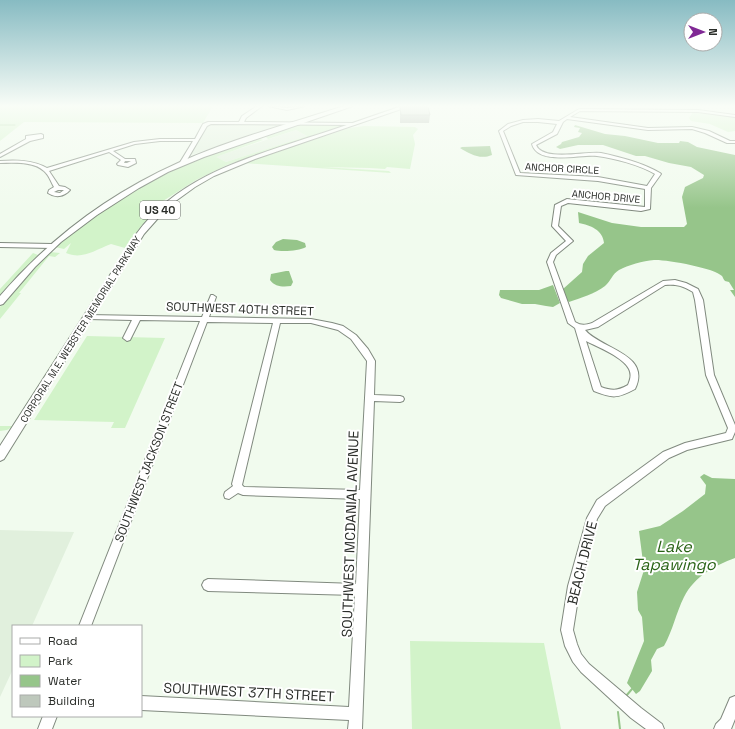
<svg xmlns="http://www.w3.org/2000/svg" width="735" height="729" font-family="'Space Grotesk',sans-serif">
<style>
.built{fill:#e1f0dd}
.green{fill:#d2f3c9}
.water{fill:#96c58a}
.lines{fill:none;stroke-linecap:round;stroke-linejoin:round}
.stream-far1{stroke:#96c58a;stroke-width:1}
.stream{stroke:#96c58a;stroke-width:2}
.minor-casing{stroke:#818a7f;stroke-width:2}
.major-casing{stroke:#818a7f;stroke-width:2}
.minor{fill:#fff;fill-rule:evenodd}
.major{fill:#fff;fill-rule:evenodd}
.wall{fill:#a3aca2}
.building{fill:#bec8bc;stroke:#858c84}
.labels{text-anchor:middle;stroke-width:4;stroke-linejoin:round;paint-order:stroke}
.far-street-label{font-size:10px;fill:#2b2e2a;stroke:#fff}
.shield{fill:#fff;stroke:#6b6d6a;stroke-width:1}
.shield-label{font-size:11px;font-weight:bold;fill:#2b2e2a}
.street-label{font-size:12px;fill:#2b2e2a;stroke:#fff}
.near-street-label{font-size:14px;fill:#2b2e2a;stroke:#fff}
.near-water-label{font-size:16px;font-style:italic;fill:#296316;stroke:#fff}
</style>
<rect width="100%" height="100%" fill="#f1fbee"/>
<path class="built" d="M213,123L288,124L188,156L205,127Z
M296,130L307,136L226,162L215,157Z
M0,530L74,532L32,626H13V669L0,697Z"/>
<path class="green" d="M0,106H213L203,123L24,122L0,141Z
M694,111L735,116V131L728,132L710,124L691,121L689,118Z
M303,124L344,125L227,165L196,180L163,201L142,225L125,248L111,244C95,250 82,260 66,253L71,243L64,249L55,247C108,203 166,169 231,147C240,144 254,136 263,140L216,157L226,162L307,136L296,130L268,139L266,137L270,134Z
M364,126L415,127L418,129L413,135L415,144L410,169L387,167L385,169L370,168L322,167L389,171L391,173L243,163L349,128Z
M50,252L60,253L55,257L49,256L19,293H21L0,319V307L26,277Z
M33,253L38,255L0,296V289Z
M96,295H97L14,426L7,430L0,431V426H12Z
M87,336L165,338L125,428H111L114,422L34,420Z
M410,641L544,643L561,729H412Z"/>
<path class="water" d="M575,125L605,134L625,136L658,143H679L680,141L688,142L697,147L735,155V297L730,290H734L729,282L725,281C723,279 723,277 722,276C715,268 664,259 654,260C643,261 628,265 619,270C612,274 611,281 605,286C595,294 580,298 569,302L566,299L563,289L582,272L583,264L588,256L604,243C603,230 590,225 579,223L578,212L612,223L641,227H684L687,224L682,197L685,187L703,178L704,175L691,167L669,163L645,156H636L603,145H578L560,149L556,147L561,144L562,142L579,137L582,133L578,132L580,128L574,127Z
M490,146L492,155C480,160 470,154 460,148L462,147Z
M283,239L297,240L305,243L306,247C299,251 282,252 274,250L272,247L276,242Z
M286,271H289L293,282L291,286C283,287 275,287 270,280L271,274Z
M553,285L560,303L553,307L546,306L535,304H522L501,298L499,295L500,290H539Z
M704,474L712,478L735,479V558C714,566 695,576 684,597C676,613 673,630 664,646L657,649L651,660L652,671L640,691L636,694L627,683L644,641L642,617L638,610L637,592L644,570L639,531L660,526L683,511L705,494L706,485L700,477Z"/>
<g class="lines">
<path class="stream-far1" d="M0,125H15"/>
<path class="stream" d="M626,696L632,689
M618,712L620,729"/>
<g class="minor-casing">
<path id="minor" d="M257,106H262L246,118L244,122L354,123L356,124L354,125L211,124L207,126L184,165L179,164L193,141H160L135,144L113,151L125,159H135L136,163L128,167L118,165L117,164L121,160L109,152L49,171L59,186L65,187L70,190C64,197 55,198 48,193L49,190L54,187C51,182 49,175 44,171C33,161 14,163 0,163V161C16,160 33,160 47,168L134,142L160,139H195L203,124L208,122H239L242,116ZM125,161H131L127,163H124ZM58,190H64L60,193L54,192Z
M268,106L287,108L305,106L287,110Z
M579,109L698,110L735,115V117L698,112L580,111L570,117L648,128L692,127L709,131L730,141H735V143H727L705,133L692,129L648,130L567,119L563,122L557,134L536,145C543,162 586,151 601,153C620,157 643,163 660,173L661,174L651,188L650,209L641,211L568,203L561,206L558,226L573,241L556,255L553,262L575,322C582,326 585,325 592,323L663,281L675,280L686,283L698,289L703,300L714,375L735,425V432L732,439L687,450L669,458L605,506L597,519L580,586L573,630L577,644L581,654L589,664L641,708L662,724L664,729H646L631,718L581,672L573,662L565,646L561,630L568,586L587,518L597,500L663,452L685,443L726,433L728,428L706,375L695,300L693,292C683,286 677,284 665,285L598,327L585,330C601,349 652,354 635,389C617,399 612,398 594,391L593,389L575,328L568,323L547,262L551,253L566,241L552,226L555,205L567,199L645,207V189L598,181L516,175L499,131L508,124L523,120L538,119L559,121ZM523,122H538L557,124L553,132L532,144C538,166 581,154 597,156C614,158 640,165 655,174L647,186L598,177L520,173L503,131L511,126ZM586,341C598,347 623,357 629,369C632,375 630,380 628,385C617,391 612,391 601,387Z
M41,134L43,135V138L30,141L0,157V154L26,139V136Z
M0,243L52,244L55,246L52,248L0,247Z
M211,295H213L216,297L209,317L311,319L332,323L343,326L356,335L368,349L375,361L374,395L400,396L403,397L404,399L403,401L400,402L374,401L362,729H348L349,720L141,710V696L349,707L355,595L208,591L204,589L202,585L204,581L208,579L356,584L360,499L243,495L238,493L229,499L225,498L224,495L225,492L233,486L232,484L273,323L207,322L91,626H79L200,321L140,320L130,340L127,341L123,338L132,320L88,319L84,317L88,315L202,317ZM280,323H311L338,330L351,339L367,361L360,490L244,487L242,485Z
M735,696V719L731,729H714L716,724L721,719L730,698Z
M43,716H57L52,729H38Z"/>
</g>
<g class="major-casing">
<path id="major" d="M344,106H353L204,157L168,172L139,188L97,215L61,242L35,267L3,304L0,305V296C49,239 109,194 178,163C231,139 289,124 344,106Z
M402,106H410L255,159L214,176L195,187L177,200L160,216L144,234L4,459L0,461V446L137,233C178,178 241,160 304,139C336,129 369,117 402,106Z"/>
</g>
<use href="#minor" class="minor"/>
<use href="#major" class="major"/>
</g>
<path class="wall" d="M400,107L430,115L429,123H400Z"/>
<path class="building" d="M400,107H428L430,115H401Z"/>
<linearGradient id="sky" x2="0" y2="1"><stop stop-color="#87bbc2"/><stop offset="0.51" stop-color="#f9fdf7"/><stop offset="1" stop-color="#f9fdf7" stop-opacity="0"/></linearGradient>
<rect width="735" height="208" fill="url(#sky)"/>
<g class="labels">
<g class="far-street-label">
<text transform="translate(562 168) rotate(3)" y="4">ANCHOR CIRCLE</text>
<text transform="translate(606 196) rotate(5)" y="4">ANCHOR DRIVE</text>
<text transform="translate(80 329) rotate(-58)" y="4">CORPORAL M.E. WEBSTER MEMORIAL PARKWAY</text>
</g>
<rect class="shield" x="140" y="201" width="40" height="18" rx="3"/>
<g class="shield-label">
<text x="160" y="214">US 40</text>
</g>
<g class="street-label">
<text transform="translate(240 309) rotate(2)" y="4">SOUTHWEST 40TH STREET</text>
<text transform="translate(149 462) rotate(-69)" y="4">SOUTHWEST JACKSON STREET</text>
</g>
<g class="near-street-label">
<text transform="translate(350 534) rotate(-88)" y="5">SOUTHWEST MCDANIAL AVENUE</text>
<text transform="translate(582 563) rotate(-76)" y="5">BEACH DRIVE</text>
<text transform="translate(249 692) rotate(3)" y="5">SOUTHWEST 37TH STREET</text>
</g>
<g class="near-water-label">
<text x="674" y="552">Lake<tspan x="674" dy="18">Tapawingo</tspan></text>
</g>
</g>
<rect x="12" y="625" width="130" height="92" fill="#ffffff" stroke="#aaabaa"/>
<rect x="20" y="638" width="20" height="6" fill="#ffffff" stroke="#aaabaa"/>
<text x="48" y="645" font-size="12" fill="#2b2e2a">Road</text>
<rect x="20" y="655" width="20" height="12" fill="#d2f3c9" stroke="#aaabaa"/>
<text x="48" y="665" font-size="12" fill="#2b2e2a">Park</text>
<rect x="20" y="675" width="20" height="12" fill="#96c58a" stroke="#aaabaa"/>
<text x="48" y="685" font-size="12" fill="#2b2e2a">Water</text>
<rect x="20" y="695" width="20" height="12" fill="#bec8bc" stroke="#aaabaa"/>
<text x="48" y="705" font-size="12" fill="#2b2e2a">Building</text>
<g transform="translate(703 32) rotate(90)"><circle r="19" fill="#ffffff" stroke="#aaabaa"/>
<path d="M0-3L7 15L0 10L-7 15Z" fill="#802895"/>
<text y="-6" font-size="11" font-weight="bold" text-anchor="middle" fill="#2b2e2a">N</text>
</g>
</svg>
